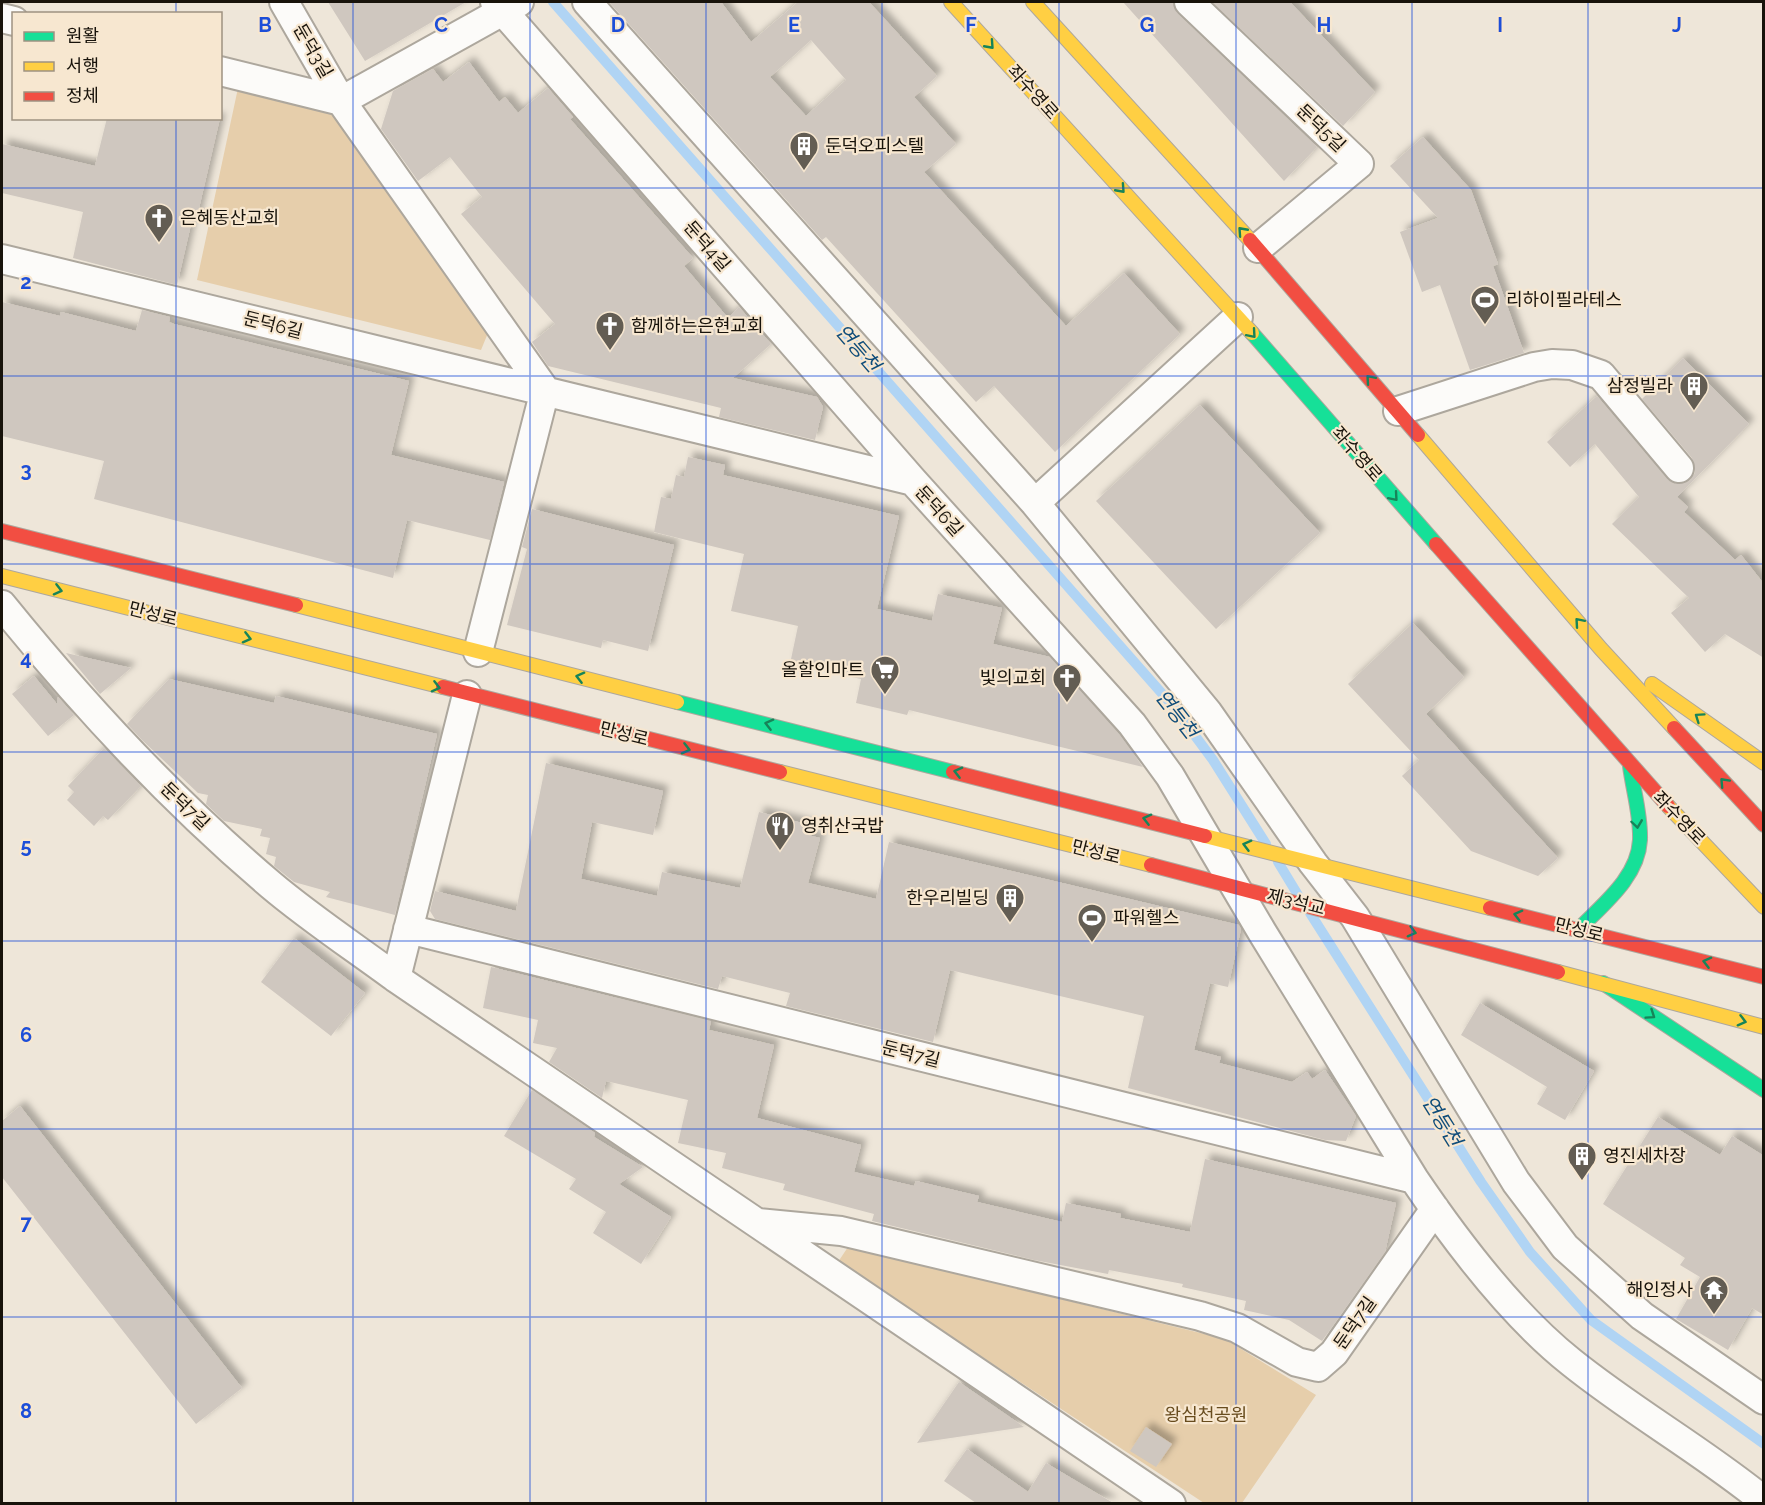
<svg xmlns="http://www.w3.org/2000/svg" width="1765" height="1505" font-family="Raleway,'Noto Sans KR',sans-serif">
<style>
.green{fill:#e6ceab}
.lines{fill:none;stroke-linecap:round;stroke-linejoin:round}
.stream{stroke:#b0d4f4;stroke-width:10}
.building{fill:#cfc7bf;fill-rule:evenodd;filter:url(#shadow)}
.street-casing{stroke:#ada79d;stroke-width:32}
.fast-casing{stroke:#ada79d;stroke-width:16}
.slow-casing{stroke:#ada79d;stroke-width:16}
.jam-casing{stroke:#ada79d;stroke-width:16}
.street{stroke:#fcfbf9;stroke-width:28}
.fast{stroke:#16e098;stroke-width:14}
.slow{stroke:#ffcf43;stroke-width:14}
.jam{stroke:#f24e42;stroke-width:14}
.oneway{stroke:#178459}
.grid{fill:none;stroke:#1d4ed8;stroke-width:1.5;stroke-opacity:0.55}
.labels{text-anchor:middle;stroke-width:4.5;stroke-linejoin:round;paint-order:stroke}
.street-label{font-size:18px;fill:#18130b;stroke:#f7e7d0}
.poi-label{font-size:18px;fill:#18130b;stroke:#f7e7d0;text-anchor:start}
.park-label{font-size:18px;fill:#684c1e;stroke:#f7e7d0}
.water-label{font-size:20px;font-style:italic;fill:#104d7a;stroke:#f7e7d0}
.grid-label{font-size:20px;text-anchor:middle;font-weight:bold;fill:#1d4ed8;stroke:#f7e7d0;stroke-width:4.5;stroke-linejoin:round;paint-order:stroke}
</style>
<defs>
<filter id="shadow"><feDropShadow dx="5.5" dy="-5.5" stdDeviation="3" flood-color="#0004"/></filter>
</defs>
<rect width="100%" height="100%" fill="#eee6d9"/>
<path class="green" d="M238,88L333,111L488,333L481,350L197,280Z
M848,1247L1225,1339L1316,1395L1242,1503H1204L838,1262Z"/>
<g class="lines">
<path class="stream" d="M553,2L1173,706L1213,760L1266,844
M1278,862L1298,895
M1310,913L1481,1182L1530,1252L1591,1320L1764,1444"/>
</g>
<path class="building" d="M328,2H466L365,61Z
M609,2H721L751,42L798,2H869L937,76L914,97L956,144L924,172L1066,326L1124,273L1180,334L1055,452L994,386L976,402L826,237L822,240ZM811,40L846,80L806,116L770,77Z
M1123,2H1173L1178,14L1317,147L1284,181Z
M1212,2H1290L1375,92L1343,126Z
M469,62L499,102L505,97L518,113L548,88L573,117L570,119L693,258L684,266L728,318L739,307L771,344L733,378L817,397L823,407L815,440L719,417L721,408L548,366L532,342L555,324L461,214L482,197L450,157L418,181L381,129L393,91L433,69L443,82Z
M107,118H220L196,221L192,220L177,285L73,258L83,212L2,193V144L95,166Z
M1423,137L1471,190L1498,264L1493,266L1524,353L1470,370L1440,285L1422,292L1400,232L1438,218L1390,166Z
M2,302L60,316L61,312L136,331L142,310L170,317L169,322L174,324L409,381L391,455L504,482L490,540L407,520L393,578L94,499L104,461L2,436Z
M1683,358L1749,424L1677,497L1688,507L1684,512L1735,560L1741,555L1764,584V658L1725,634L1705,652L1671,613L1689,598L1612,524L1639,497L1595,444L1570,467L1547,442L1597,396L1667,479L1674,484L1689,481L1695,473L1692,458L1642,399Z
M1200,405L1320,533L1216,629L1096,501Z
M688,457L725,465L723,475L899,516L877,609L932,621L938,594L1002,608L993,644L1050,657L1119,734L1143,767L909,710L907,715L856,703L861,679L790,664L798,626L731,611L744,554L654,532L661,497L671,499L676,475L684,477Z
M532,509L674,545L648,651L603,640L601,648L507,625L527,549L522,547Z
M1413,623L1464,677L1426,714L1558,858L1538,876L1471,851L1402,776L1419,760L1348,684Z
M66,653L131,668L100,694Z
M34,676L57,704L58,697L74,715L48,736L12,694Z
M169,679L274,703L276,696L437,734L395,915L326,897L330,892L294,882L274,866L276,857L266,854L270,838L260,836L262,829L224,821L206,804L208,795L198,793L142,740L127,724Z
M104,748L141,786L108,820L103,816L94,826L67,800L74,792L68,786Z
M546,763L663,791L653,835L592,822L581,879L657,896L662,872L740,888L759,812L810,825L808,835L820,838L808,883L876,899L889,842L1239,925L1241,929L1228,987L1210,983L1194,1050L1221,1057L1219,1063L1292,1082L1307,1072L1312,1079L1325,1070L1356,1116L1346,1141L1325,1140L1128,1088L1144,1016L950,970L933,1042L786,1006L790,993L722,976L718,989L435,919L430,911L435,891L516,911Z
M294,938L365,993L331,1036L261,982Z
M491,967L711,1021L709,1030L774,1045L757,1118L861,1145L854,1172L914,1186L916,1181L979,1196L977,1202L1062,1222L1066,1203L1121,1214L1120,1218L1190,1232L1205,1159L1396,1203L1385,1252L1322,1341L1289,1320L1244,1310L1246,1301L1182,1287L1183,1284L1109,1270L1108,1274L1034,1260L872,1221L874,1214L783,1190L785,1184L722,1168L726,1153L678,1143L688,1100L606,1081L602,1098L549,1062L557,1048L533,1043L538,1020L483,1008Z
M1480,1003L1594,1071L1565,1120L1537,1104L1547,1087L1461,1035Z
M532,1090L595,1133L594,1137L643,1167L619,1184L671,1217L641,1264L593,1233L606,1212L569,1189L576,1179L504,1136Z
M20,1106L242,1388L196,1424L2,1177V1121Z
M1658,1117L1720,1155L1732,1136L1764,1156V1315L1752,1308L1728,1350L1676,1319L1700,1277L1680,1265L1685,1258L1603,1204Z
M959,1382L1024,1427L917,1443Z
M1146,1427L1172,1444L1156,1467L1130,1451Z
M967,1449L1028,1492L1046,1463L1113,1503H976L944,1481Z"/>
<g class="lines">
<g class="street-casing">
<path id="street" d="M284,2L341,101L545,390L478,652
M495,2L913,481L1132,724L1170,776L1262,932L1414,1179C1456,1241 1513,1316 1571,1362C1633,1412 1703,1451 1764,1501
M587,2L1035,503L1208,713L1313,863L1355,917L1516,1182L1565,1247L1642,1316L1764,1400
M1189,2L1359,164L1258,248
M2,18L14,21
M220,71L341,101L519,2
M2,259L913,481
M1398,411L1534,367L1552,364L1572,365L1601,375L1679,468
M1035,503L1238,317
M2,605C83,705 172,801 271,885C310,918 354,947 396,978L1171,1504
M408,929L1414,1179
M396,978L467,695
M759,1223L841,1231L1200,1316L1237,1328L1297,1362L1318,1367L1334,1353L1435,1209"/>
</g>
<g class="fast-casing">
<path id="fast" d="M1252,333L1436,544
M677,702L953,772
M1578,930C1602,905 1638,878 1640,840C1641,815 1633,790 1630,766
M1603,983L1764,1090"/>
</g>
<g class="slow-casing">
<path id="slow" d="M951,2L1252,333
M1033,2L1250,240
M1418,435L1601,649L1674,728
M2,576L443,687
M296,605L677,702
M1652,684L1764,763
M780,772L1151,865
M1668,806L1764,907
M1205,836L1490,908
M1558,972L1764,1027"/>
</g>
<g class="jam-casing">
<path id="jam" d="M1250,240L1418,435
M2,531L296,605
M1436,544L1668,806
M443,687L780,772
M1674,728L1764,825
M953,772L1205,836
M1151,865L1558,972
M1490,908L1764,977"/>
</g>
<use href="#street" class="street"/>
<use href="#fast" class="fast"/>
<use href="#slow" class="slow"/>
<use href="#jam" class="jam"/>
</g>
<defs><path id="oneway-chevron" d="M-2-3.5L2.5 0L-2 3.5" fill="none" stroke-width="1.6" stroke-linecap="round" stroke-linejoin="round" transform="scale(1.5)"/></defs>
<g class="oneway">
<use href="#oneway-chevron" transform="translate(990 45) rotate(48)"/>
<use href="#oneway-chevron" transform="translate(1121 189) rotate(48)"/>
<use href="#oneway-chevron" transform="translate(1242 231) rotate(-132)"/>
<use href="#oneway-chevron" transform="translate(1252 334) rotate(49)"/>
<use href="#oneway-chevron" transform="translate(1370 379) rotate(-131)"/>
<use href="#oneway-chevron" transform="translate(1394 497) rotate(49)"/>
<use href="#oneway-chevron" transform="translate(58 590) rotate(14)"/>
<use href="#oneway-chevron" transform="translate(1579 622) rotate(-131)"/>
<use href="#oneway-chevron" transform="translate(247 638) rotate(14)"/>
<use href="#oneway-chevron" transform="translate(580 677) rotate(-166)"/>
<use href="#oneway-chevron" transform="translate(436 687) rotate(14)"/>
<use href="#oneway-chevron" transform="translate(1699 717) rotate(-145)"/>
<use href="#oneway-chevron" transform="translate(769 724) rotate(-166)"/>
<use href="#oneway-chevron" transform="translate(686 749) rotate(14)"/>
<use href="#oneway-chevron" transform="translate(958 772) rotate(-166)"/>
<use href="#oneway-chevron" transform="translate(1724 782) rotate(-133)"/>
<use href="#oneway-chevron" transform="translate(1147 819) rotate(-166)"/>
<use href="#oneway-chevron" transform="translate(1637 824) rotate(82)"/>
<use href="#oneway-chevron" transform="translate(1247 845) rotate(-165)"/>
<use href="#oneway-chevron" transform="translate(1518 915) rotate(-166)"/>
<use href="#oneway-chevron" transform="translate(1412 932) rotate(15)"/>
<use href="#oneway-chevron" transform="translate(1707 962) rotate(-166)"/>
<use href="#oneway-chevron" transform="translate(1651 1015) rotate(34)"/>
<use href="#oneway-chevron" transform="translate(1742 1021) rotate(15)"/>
</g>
<path class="grid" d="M176,2V14M353,2V1504M530,2V1504M706,2V1504M882,2V1504M1059,2V1504M1236,2V1504M1412,2V1504M1588,2V1504M176,118V1504M2,188H1764M2,376H1764M2,564H1764M2,752H1764M2,941H1764M2,1129H1764M2,1317H1764"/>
<defs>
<g id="building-pin" transform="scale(1.5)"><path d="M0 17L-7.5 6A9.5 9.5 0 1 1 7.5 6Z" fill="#635d53" stroke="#f7e7d0"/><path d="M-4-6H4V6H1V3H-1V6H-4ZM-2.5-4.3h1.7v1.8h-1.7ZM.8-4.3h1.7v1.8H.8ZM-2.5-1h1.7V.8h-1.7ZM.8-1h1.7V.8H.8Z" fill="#fff"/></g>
<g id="church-pin" transform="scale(1.5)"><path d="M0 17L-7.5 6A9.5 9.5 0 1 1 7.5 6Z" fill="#635d53" stroke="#f7e7d0"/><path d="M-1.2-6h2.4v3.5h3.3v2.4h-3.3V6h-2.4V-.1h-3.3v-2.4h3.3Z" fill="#fff"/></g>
<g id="stadium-pin" transform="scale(1.5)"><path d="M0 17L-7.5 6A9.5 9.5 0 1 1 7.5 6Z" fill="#635d53" stroke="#f7e7d0"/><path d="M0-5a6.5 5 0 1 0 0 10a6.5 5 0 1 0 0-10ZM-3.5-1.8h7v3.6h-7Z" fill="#fff"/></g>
<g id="supermarket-pin" transform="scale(1.5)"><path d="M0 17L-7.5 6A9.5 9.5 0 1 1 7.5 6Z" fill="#635d53" stroke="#f7e7d0"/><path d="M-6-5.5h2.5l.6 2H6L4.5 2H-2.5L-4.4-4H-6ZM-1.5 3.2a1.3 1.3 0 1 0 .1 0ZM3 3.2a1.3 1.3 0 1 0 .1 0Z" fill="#fff"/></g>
<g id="restaurant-pin" transform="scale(1.5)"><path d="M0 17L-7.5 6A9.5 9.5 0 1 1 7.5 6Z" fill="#635d53" stroke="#f7e7d0"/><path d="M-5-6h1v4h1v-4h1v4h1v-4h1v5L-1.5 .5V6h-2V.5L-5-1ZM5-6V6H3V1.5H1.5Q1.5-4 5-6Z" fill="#fff"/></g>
<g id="temple-pin" transform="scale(1.5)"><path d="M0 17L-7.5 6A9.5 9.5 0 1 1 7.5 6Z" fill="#635d53" stroke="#f7e7d0"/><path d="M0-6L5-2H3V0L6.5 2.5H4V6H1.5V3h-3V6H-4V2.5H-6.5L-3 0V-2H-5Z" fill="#fff"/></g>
</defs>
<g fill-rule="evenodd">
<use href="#building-pin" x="804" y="146"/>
<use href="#church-pin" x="159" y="218"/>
<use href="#stadium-pin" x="1485" y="300"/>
<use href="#church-pin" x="610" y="326"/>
<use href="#building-pin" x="1694" y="386"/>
<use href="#supermarket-pin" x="885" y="670"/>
<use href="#church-pin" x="1067" y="678"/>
<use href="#restaurant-pin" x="780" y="826"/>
<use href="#building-pin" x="1010" y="898"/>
<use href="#stadium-pin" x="1092" y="918"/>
<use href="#building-pin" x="1582" y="1156"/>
<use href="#temple-pin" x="1714" y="1290"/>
</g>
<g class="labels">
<g class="street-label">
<text transform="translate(313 51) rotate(60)" y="6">둔덕3길</text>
<text transform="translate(1033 92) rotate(48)" y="6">좌수영로</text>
<text transform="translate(1321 128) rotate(44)" y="6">둔덕5길</text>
<text transform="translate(707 246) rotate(49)" y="6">둔덕4길</text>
<text transform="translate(273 325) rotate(14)" y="6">둔덕6길</text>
<text transform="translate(1357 454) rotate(49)" y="6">좌수영로</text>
<text transform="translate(939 511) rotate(48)" y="6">둔덕6길</text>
<text transform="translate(153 614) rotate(14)" y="6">만성로</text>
<text transform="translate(624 734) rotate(14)" y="6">만성로</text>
<text transform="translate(185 806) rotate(44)" y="6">둔덕7길</text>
<text transform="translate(1679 818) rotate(46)" y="6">좌수영로</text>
<text transform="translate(1096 852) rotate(14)" y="6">만성로</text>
<text transform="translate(1296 902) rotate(14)" y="6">제3석교</text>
<text transform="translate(1579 930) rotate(14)" y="6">만성로</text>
<text transform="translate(911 1054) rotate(14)" y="6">둔덕7길</text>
<text transform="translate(1355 1323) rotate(-55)" y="6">둔덕7길</text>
</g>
<g class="poi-label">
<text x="825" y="152">둔덕오피스텔</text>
<text x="180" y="224">은혜동산교회</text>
<text x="1506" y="306">리하이필라테스</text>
<text x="631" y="332">함께하는은현교회</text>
<text x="1673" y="392" text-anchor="end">삼정빌라</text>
<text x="864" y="676" text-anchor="end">올할인마트</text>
<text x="1046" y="684" text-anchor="end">빛의교회</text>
<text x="801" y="832">영취산국밥</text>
<text x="989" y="904" text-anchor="end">한우리빌딩</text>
<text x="1113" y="924">파워헬스</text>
<text x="1603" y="1162">영진세차장</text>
<text x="1693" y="1296" text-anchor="end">해인정사</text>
</g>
<g class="park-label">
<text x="1206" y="1421">왕심천공원</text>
</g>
<g class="water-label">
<text transform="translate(858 348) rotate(49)" y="7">연등천</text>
<text transform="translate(1177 714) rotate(52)" y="7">연등천</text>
<text transform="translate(1442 1121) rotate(58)" y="7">연등천</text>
</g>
</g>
<g class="grid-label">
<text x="265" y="32">B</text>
<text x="441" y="32">C</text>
<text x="618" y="32">D</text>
<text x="794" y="32">E</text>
<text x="971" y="32">F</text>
<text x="1147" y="32">G</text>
<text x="1324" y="32">H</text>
<text x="1500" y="32">I</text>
<text x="1677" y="32">J</text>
<text x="26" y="289">2</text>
<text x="26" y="477">3</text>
<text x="26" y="665">4</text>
<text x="26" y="853">5</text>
<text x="26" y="1042">6</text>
<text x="26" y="1230">7</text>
<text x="26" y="1418">8</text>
</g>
<rect width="1765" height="1505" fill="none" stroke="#18130b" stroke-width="6"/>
<rect x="12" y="12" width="210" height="108" fill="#f7e7d0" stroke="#9e9281" stroke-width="1.5"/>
<rect x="24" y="32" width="30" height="9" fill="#16e098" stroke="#9e9281" stroke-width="1.5"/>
<text x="66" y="42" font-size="18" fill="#18130b">원활</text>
<rect x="24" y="62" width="30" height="9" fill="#ffcf43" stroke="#9e9281" stroke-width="1.5"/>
<text x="66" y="72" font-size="18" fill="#18130b">서행</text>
<rect x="24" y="92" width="30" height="9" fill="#f24e42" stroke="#9e9281" stroke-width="1.5"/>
<text x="66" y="102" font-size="18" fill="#18130b">정체</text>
</svg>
